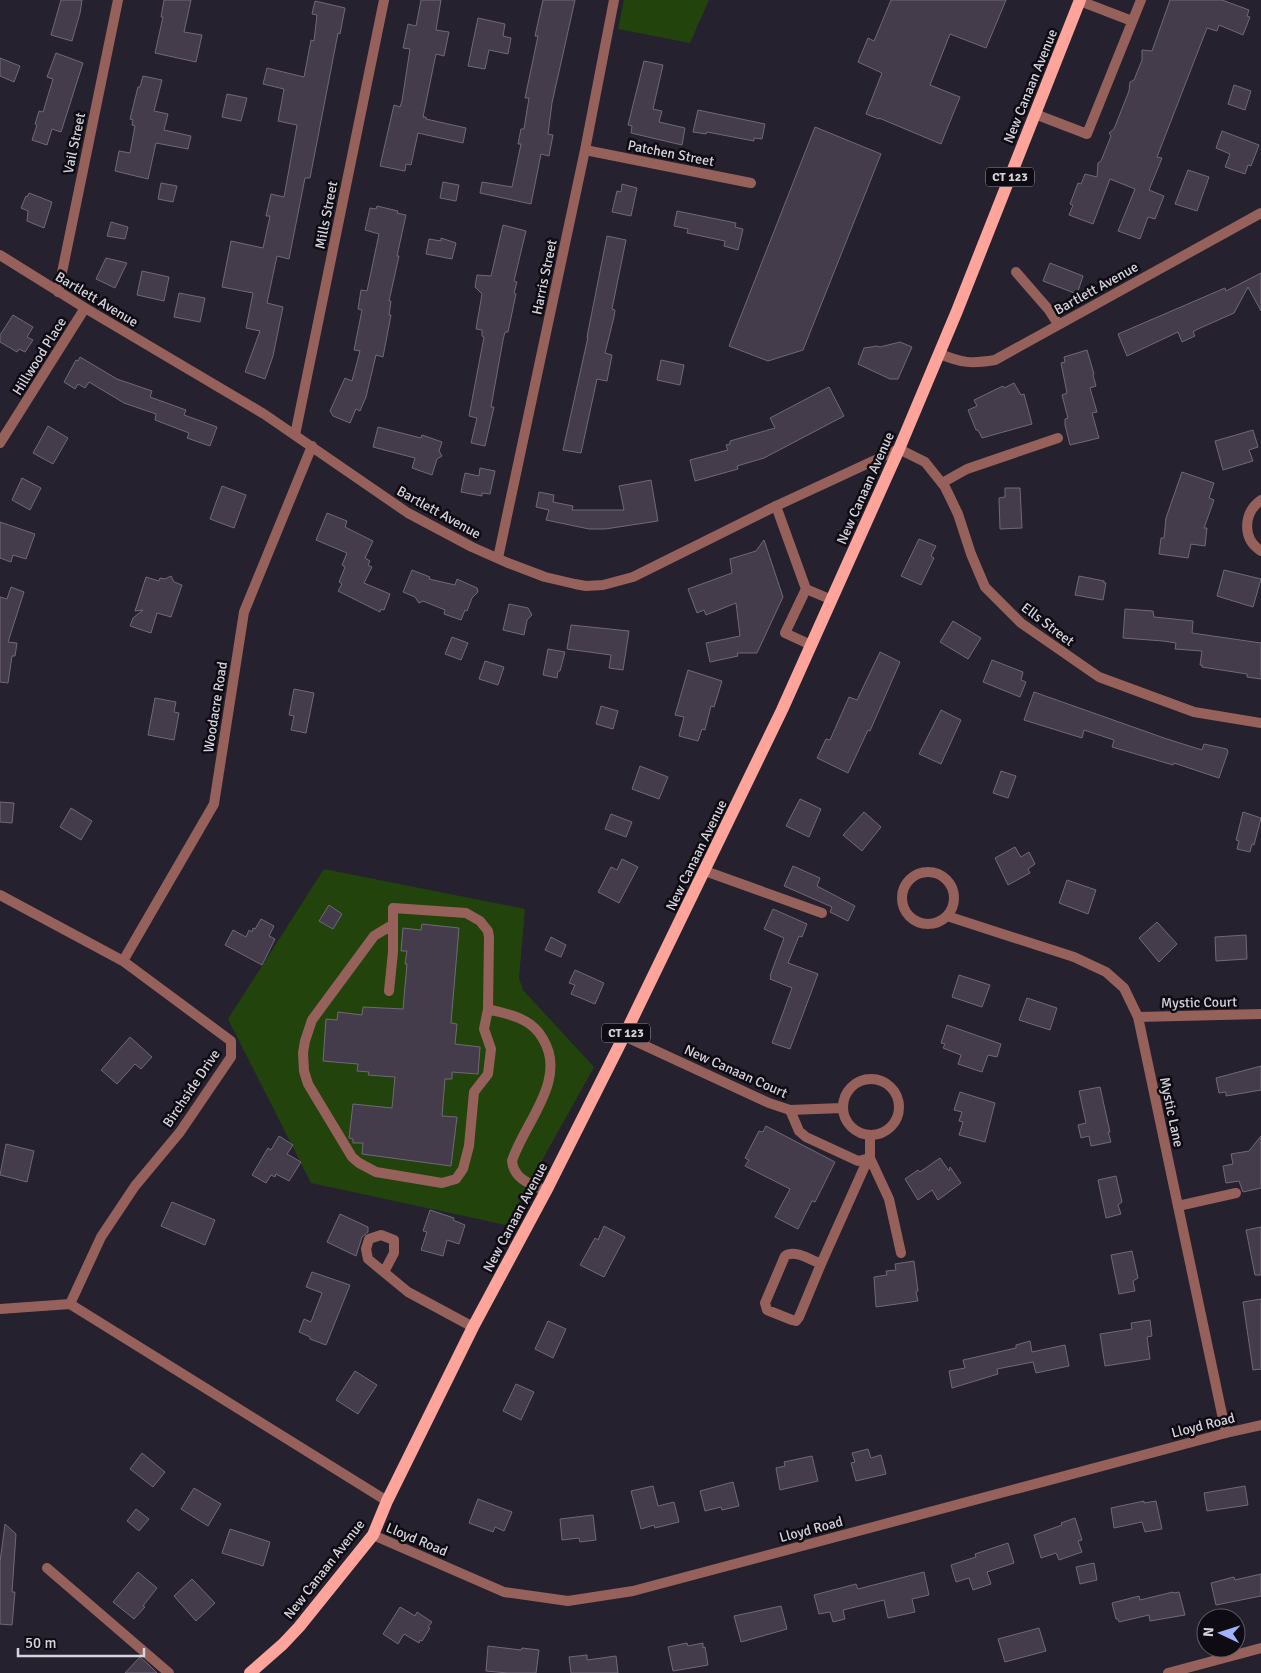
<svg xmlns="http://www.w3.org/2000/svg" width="1261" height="1673" font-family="Signika,sans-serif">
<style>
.green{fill:#22440c}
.building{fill:#443c4b;stroke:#706878}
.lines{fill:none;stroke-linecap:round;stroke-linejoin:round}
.lane{stroke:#97615b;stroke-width:10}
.street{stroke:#97615b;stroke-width:10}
.primary{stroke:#fea49b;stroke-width:12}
.labels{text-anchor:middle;stroke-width:5;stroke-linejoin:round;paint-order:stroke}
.shield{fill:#0e0c12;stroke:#9a98a0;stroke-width:1}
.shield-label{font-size:12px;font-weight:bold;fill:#d6d4dd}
.street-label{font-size:14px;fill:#d6d4dd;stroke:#0e0c12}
</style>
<rect width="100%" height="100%" fill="#26212f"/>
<path class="green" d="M624,0H709L690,43L618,29Z
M324,869L525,909L519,978L523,990L594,1067L506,1225L311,1183L228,1019Z"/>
<path class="building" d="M61,0H82L80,13L72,41L51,35Z
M164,0H191L184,32L202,35L196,62L155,53L163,17H161Z
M421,0H441L436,30L449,32L444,56L436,54L423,117H426V119L466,128L463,143L418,133L411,165L406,164L405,171L380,166L394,105L400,107L402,101L410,49L403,48L408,24L416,26Z
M543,0H575L552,103L548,134L553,135L549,156L541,154L531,204L480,193L482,182L512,187L521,144H518L521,129H524L529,98H525L538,36H535Z
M891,0H1006L986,48L950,34L930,85L960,97L941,144L879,118V119L866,114L882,73L858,62L868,38L874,41Z
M1170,0H1222L1249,10L1247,16L1250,17L1243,35L1219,25L1217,31L1207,28L1157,157L1162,158L1149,190L1164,196L1155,219L1148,217L1140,239L1118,231L1135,189L1110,179L1093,224L1069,215L1073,205L1070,204L1078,183L1081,184L1085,174L1097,177L1098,163L1101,161L1111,136L1109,133L1114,129L1129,91L1130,82L1134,80L1142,60V50L1152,51Z
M315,1L345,8L340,34L338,33L310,178H305L289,259L277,256L267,303L283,307L273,356L265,379L245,372L260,331L246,328L253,293L222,287L231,241L263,248L270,216H266L271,194L284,197L297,125L278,121L284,89L263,84L267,68L304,77L311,40L314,41L317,15L312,14Z
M478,18L505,24L503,36L511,38L508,54L489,50L485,69L468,66Z
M56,53L83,63L61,132L52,129L47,145L32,140L37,125L35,124L39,111L43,112L53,79L47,77Z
M0,58L20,66L14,82L0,76Z
M644,61L663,65L653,109L662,111L659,122L685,128L682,145L631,133L632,126L628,125Z
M143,76L162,80L154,111L168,114L164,130L191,136L188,149L156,143L148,179L115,171L119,151L130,153L135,126L132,125L133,120L130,119L138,87H140Z
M1234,85L1251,91L1245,110L1228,104Z
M227,94L247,98L241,121L222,117Z
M698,110L765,124L762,139L754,138V141L707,132L706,134L693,132Z
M815,127L881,154L803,350L768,361L729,346Z
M1222,131L1259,145L1251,166L1248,165L1245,174L1225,167L1230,154L1216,148Z
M1188,170L1209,177L1197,211L1175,204Z
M443,182L459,185L456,201L440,198Z
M161,183L177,186L173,202L158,199Z
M622,184L637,188L631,216L612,212L617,191L621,192Z
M29,193L52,202L44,228L27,221L28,211L21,208L26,196L27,197Z
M377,206L398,211L397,213L406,215L397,256H399L389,301H391L389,315H391L383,357L376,355L366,397L360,411L356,409L350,423L333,416L330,411L345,378L352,381L360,351L354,350L362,310L358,309L361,290L367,291L379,234L365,230L370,208L376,209Z
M677,211L736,223L735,227L743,229L738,250L724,246L725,241L687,233L688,229L674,226Z
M111,222L128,227L125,239L107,236Z
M503,225L526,231L514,281L517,282L514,293L516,294L508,332H505L503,340L491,407H494L485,446L471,443L477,418L469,416L484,337L482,336V330L476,329L482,294L475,287L477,275L491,276Z
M607,236L626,240L612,309L615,310L614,317L605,353L612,355L607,381L597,379L581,453L563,450L588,337H587Z
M441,238L456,243L452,259L426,254L429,239L441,241Z
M106,258L127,263L115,288L96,279Z
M1050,263L1083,276L1077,294L1043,281Z
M142,271L169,277L164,301L137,295Z
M1261,273V311L1248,287L1234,313L1198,329L1193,332L1195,336L1182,342L1178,332L1127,356L1118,334L1225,288L1226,291Z
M179,293L205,298L200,322L174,317Z
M13,315L33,327L27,337L33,340L25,352L19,349L17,352L0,342V335Z
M900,342L912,347L898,379H890L858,364L864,348L877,346L880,347Z
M1087,350L1094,374L1093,375L1096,386L1090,388L1097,412L1092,413L1099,438L1070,445L1065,425V419L1068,418L1062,395L1067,393L1061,363L1065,362L1064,357Z
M80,357L117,379L152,391L150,397L186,410L184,415L217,427L210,446L187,438L189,433L155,420L156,414L124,403L89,382L85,388L78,384L75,389L64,382L76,360L78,361Z
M661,360L684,365L680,385L657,380Z
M1014,383L1021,395L1024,394L1032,424L982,438L978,430H976L968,410L977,406L974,400L1003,386L1004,388Z
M829,387L844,416L764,458L737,466L738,469L695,481L690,460L728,450L726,445L730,444V441L775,428L770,418Z
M48,426L68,438L53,464L33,453Z
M378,427L421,438L422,435L442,442L439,451L442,456L437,459L432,475L412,468L415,458L373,447Z
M1253,430L1258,447L1249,450L1253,461L1223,470L1215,441Z
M480,468L495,471L490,494L482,493V496L461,492L465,473L479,476Z
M1182,472L1214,483L1209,498L1214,500L1204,528H1207L1205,546L1191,544L1188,558L1159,554L1161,538H1164L1166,518Z
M22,478L41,488L30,510L12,500Z
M651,480L658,521L605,529H589L546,520L549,510L536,507L539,492L554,495L553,502L573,506L572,510H624L619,486Z
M222,486L246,495L234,528L210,519Z
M1005,488H1020L1022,528L1000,529L999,498L1005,497Z
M327,513L347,521L345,527L373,541L365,558L370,561L368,565L372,567L364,583L390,594L384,610L381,609L380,612L338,591L342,584L339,582L345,567L342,565L347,553L316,540Z
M0,522L35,534L26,559L13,555L11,562L0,558Z
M919,539L936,546L931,556L934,558L921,585L901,576Z
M764,540L783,597L757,653H737L738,656L710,662L706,643L740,636L736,603L706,615L704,610L697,613L688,589L732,573L730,559L756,551Z
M412,570L430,577L429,579L455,585L457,579L477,588L478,592L472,598L467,611L465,610L461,620L444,614L445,610L423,601L419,603L415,597L403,592Z
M1224,570L1261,579L1253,607L1217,596Z
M171,576L174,582L182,585L171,617L157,613L151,633L130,626L133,618L143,610L135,611L146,577L159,581L160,578L165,579Z
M1079,576L1104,581V583H1106L1103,600L1075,595Z
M11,587L24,592L8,642L17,643L15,656H12L8,683L0,682V597L7,599Z
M509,604L528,608L532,615L527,620L524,635L503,630Z
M1125,609L1153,611L1154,617L1193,621L1192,633L1261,643V679L1247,677V674L1202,667V665H1200L1202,651L1175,649L1176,643L1163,641L1123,638Z
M953,621L981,638L968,659L940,642Z
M571,625L629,631L623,670L609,668L611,655L567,649Z
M452,637L468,643L461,660L445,654Z
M548,649L565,652L560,671H558L557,678L543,675Z
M880,652L900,662L870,731L868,730L848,773L817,758L826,739L830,740L849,697L857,700Z
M992,660L1023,672L1021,680L1026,682L1020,697L983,682Z
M485,661L504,667L498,685L479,679Z
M688,670L722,681L714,707L711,706L705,730L702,729L698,741L679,736L684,717L675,715Z
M294,689L314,693L306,733L291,730L294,716L289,715Z
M1034,692L1167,739L1202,750L1204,744L1227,749L1228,752L1219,778L1174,763L1173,765L1112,747L1114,740L1084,730L1082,738L1024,720Z
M155,698L176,702L174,712L179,713L174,740L148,735Z
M601,706L618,711L613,729L596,724Z
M941,710L961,720L941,764L919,754Z
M640,766L668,777L659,799L632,789Z
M1001,771L1016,776L1008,798L993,793Z
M800,799L821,809L809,837L786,826Z
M0,802L14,803L12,823L0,822Z
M71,808L92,821L81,840L60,827Z
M864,812L881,827L862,851L843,835Z
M1243,812L1261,818L1254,845L1252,844L1250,852L1237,849L1239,841L1236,840Z
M611,814L632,822L626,837L605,829Z
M1015,847L1021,857L1029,852L1035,864L1028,869L1030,873L1008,885L995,858Z
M622,859L638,867L619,903L598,892L611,867L617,870Z
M793,866L820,878L817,886L855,906L848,921L830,912L832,907L784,886Z
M1067,880L1096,890L1088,914L1059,903Z
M329,905L342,914L333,929L319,921Z
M773,909L807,924L802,937L799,936L788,963L818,974L790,1049L772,1043L792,988L770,979L771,977L770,976L784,938L764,929Z
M261,919L274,926L269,936L275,939L262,965L225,945L233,930L246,937L249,930L252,932L253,928L255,929Z
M1157,922L1177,944L1159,962L1139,938Z
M422,924L459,928L451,1023L457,1024L455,1044L480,1047L478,1074L452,1072V1079H445L442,1116L457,1117L451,1166L362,1154L363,1143H353V1139L349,1138L353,1104L392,1108L395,1077L368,1075L369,1072L357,1071L358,1064L323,1061L326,1019L337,1020L338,1012L362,1015L363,1007L403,1009L407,964H405L407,951H401L403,928L421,930Z
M1246,935L1247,959L1216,961L1215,937Z
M551,937L566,945L561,957L545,950Z
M575,970L604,983L595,1004L571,994L575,985L569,983Z
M959,975L990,985L982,1007L952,997Z
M1027,998L1057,1008L1050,1030L1019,1020Z
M947,1025L1001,1044L997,1057L988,1055L982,1072L958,1064L961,1055L943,1048L945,1044L941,1043Z
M130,1037L152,1057L141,1069L135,1064L117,1084L101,1070Z
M1261,1066V1090L1226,1096V1092L1219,1093L1216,1078Z
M1100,1087L1110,1132H1108L1111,1142L1091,1146L1089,1136L1081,1138L1078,1125L1086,1123L1079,1091Z
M960,1092L995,1103L985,1142L959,1135L963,1122L959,1121L962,1112L954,1110Z
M766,1126L835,1162L815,1202L812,1201L798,1229L775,1217L790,1189L745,1166L749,1160L745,1158L759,1131L763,1132Z
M279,1136L293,1145L287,1154L301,1162L289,1181L276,1174L275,1177L271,1175L266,1183L252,1175L268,1148L271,1150Z
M1261,1136V1188L1243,1192L1239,1181L1226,1183L1223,1166L1233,1164L1231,1154L1249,1151Z
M6,1144L34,1151L27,1182L0,1175Z
M940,1158L949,1171L950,1167L961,1183L938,1200L932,1190L918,1200L905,1179L918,1170L920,1172Z
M1116,1176L1122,1202L1118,1205L1121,1214L1106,1218L1098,1180Z
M172,1202L215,1220L205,1245L161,1226Z
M430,1210L454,1218L453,1220L465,1225L459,1244L447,1240L443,1256L421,1250L427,1232L423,1231Z
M340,1214L368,1227V1232L362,1237L356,1256L327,1242Z
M604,1226L625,1237L604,1277L580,1265L595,1238L598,1240Z
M1261,1227V1275H1255L1246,1230Z
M1132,1251L1138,1278L1133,1281L1135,1291L1119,1294L1111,1255Z
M914,1261L918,1291L916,1292L918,1301L876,1307L874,1277L887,1275L886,1271L896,1270L895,1264Z
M312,1272L350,1285L326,1345L310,1339V1337L299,1332L304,1319L311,1322L322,1293L306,1287Z
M1261,1299V1369L1253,1370L1243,1302Z
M1150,1320L1152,1336L1147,1337L1150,1359L1105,1366L1100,1334L1132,1329L1131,1323Z
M548,1321L566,1329L553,1358L535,1349Z
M1030,1341L1032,1352L1065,1345L1069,1366L1036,1373L1033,1362L997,1369L998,1374L952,1388L949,1371L965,1368L963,1360L1016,1348V1345Z
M355,1371L377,1385L358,1414L336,1400Z
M516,1384L534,1392L521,1420L503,1411Z
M868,1449L871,1458L881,1455L886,1474L856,1481L851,1463L855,1462L852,1453Z
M142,1453L165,1472L153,1487L130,1469Z
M812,1456L818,1481L780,1490L776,1468L785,1466L784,1462Z
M733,1482L739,1506L722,1510L721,1507L705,1511L700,1491Z
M653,1486L658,1506L674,1502L679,1522L655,1528L654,1525L641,1529L631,1491Z
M1245,1486L1248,1505L1207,1511L1204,1493Z
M194,1488L221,1504L208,1526L181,1509Z
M478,1499L512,1512L504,1531L495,1527L493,1532L469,1523Z
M1144,1501V1503L1156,1501L1162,1529L1145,1532L1142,1522L1114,1528L1111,1508Z
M136,1509L149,1519L139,1531L127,1521Z
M593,1515L596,1540L580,1542L579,1538L562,1540L560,1519Z
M1075,1518L1082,1540L1078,1541L1082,1552L1059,1560L1056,1553L1041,1558L1034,1535L1062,1525L1061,1523Z
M5,1524L16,1534L12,1592H15L12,1625L0,1624V1562Z
M230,1529L270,1542L263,1566L222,1553Z
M1008,1543L1014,1563L987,1572L991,1584L973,1590L969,1578L956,1582L951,1565L976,1557L975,1554Z
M1094,1563L1097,1580L1080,1584L1076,1567Z
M138,1572L157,1588L143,1606L145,1607L134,1619L113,1602Z
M924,1572L929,1595L912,1599L915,1612L888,1618L884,1600L843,1610L845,1619L833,1622L830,1612L819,1614L814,1595L856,1584L858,1589Z
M1261,1574V1596L1216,1605L1211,1583L1234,1577L1235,1580Z
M192,1579L215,1603L196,1621L174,1596Z
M1173,1592L1174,1593L1179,1592L1185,1615L1150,1621L1149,1615L1119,1622L1118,1619H1116L1112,1603L1139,1596L1140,1600Z
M781,1606L787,1629L741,1642L734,1616Z
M400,1607L415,1616L417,1612L432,1622L428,1627L430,1628L422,1641L420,1640L419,1643L404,1634L398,1644L383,1634Z
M1039,1628L1046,1651L1005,1662L998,1639Z
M687,1643L688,1646L703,1643V1648L705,1647L708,1665L673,1671L668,1647Z
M488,1646L521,1650L522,1648L539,1650L536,1673H508L486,1671Z
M587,1655V1660L616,1656L618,1673H571L569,1657Z
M140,1657L148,1664L157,1673H125Z"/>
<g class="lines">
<path class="lane" d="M1080,1L1132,21
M1035,114L1087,134L1141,0
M1016,272L1049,310L1058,324
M942,483L967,469L1058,438
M776,506L806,589
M811,645L785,633L806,589L832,600
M705,871L822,913
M389,991L393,952V908L466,913L480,921L488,931L489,937L488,1009L484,1029L491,1049L488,1074L474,1092L469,1146L463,1169L456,1179L442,1183L376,1172L359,1163L352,1157L308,1084L304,1071L303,1053L305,1041L312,1020L374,936L392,925
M488,1009C498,1012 511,1014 521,1019C530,1023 538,1030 543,1039C568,1080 524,1123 512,1161C514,1180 531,1184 546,1191
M790,1110L799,1131L806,1137L858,1161L870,1158
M870,1136V1158L889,1199L901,1253
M1178,1206L1236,1193
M821,1264C811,1260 795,1249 785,1256L765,1303L767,1310L792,1320L796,1321L799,1317L821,1264L868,1159
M384,1272L394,1253V1240L381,1235L369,1239L366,1249L368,1259L408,1292L473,1327
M47,1568L169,1673"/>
<path class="street" d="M585,150L751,183
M0,255L85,308L264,414L408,513L472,547L508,563L545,577L575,584L586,586L603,585L633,577L776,506L899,449L925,462L945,487L958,514L971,554L985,587L1021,623L1099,677L1194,712L1261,723
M58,292L118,0
M940,354C962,363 971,364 995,360L1261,213
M295,435L384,0
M0,443L85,308
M1261,500C1243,513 1242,539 1261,551
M498,558L585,150L614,0
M902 898a26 26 0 1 1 52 0a26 26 0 1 1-52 0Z
M0,895L123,961L231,1041V1057L180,1132L135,1186L101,1237L70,1304
M947,916L1074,957L1106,972L1124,988L1138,1017L1226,1433
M123,961L214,804L244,612L312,446
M1138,1017L1261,1014
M624,1036L769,1103L790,1110L842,1108
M843 1107a28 28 0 1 1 56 0a28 28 0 1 1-56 0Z
M0,1309L70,1304L387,1501
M373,1535L504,1592L568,1601L633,1591L1226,1433L1261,1425
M1168,1673L1261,1648"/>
<path class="primary" d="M250,1673L283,1644L299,1627L373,1535L387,1501L473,1327L546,1191L624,1036L782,710L899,449L957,311L1080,0"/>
</g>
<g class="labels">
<g class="shield">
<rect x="986" y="167.5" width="48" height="19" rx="4"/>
<rect x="602" y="1023.5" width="48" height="19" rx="4"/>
</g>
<g class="shield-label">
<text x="1010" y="181">CT 123</text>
<text x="626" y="1037">CT 123</text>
</g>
<g class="street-label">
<text transform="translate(1030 86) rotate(-68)" y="5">New Canaan Avenue</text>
<text transform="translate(74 143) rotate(-78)" y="5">Vail Street</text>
<text transform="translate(671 153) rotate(11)" y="5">Patchen Street</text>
<text transform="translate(326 215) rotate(-79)" y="5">Mills Street</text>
<text transform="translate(544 277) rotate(-78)" y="5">Harris Street</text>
<text transform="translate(1096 288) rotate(-29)" y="5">Bartlett Avenue</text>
<text transform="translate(97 299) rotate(31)" y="5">Bartlett Avenue</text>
<text transform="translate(39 356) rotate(-58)" y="5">Hillwood Place</text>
<text transform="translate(865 488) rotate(-66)" y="5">New Canaan Avenue</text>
<text transform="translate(439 512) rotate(29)" y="5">Bartlett Avenue</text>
<text transform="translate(1048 624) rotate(37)" y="5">Ells Street</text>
<text transform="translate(215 707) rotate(-81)" y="5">Woodacre Road</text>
<text transform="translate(696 855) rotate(-64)" y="5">New Canaan Avenue</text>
<text transform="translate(1199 1002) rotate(-1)" y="5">Mystic Court</text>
<text transform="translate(736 1071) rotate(24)" y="5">New Canaan Court</text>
<text transform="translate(191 1088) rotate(-56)" y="5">Birchside Drive</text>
<text transform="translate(1172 1112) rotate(78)" y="5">Mystic Lane</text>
<text transform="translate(515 1217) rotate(-62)" y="5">New Canaan Avenue</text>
<text transform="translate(1203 1425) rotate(-14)" y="5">Lloyd Road</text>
<text transform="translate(811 1529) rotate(-15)" y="5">Lloyd Road</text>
<text transform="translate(417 1539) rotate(23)" y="5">Lloyd Road</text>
<text transform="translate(324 1569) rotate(-52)" y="5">New Canaan Avenue</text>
</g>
</g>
<g transform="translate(1221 1633) rotate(274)"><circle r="24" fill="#0e0c12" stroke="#5e5c63"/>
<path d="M0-4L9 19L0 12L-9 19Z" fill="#a1b2fd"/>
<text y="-8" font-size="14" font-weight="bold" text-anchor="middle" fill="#d6d4dd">N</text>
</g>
<path d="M18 1648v8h126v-8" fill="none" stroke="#d6d4dd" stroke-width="2.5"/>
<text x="25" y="1648" font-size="15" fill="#d6d4dd" stroke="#0e0c12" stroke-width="4" paint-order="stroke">50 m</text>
</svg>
